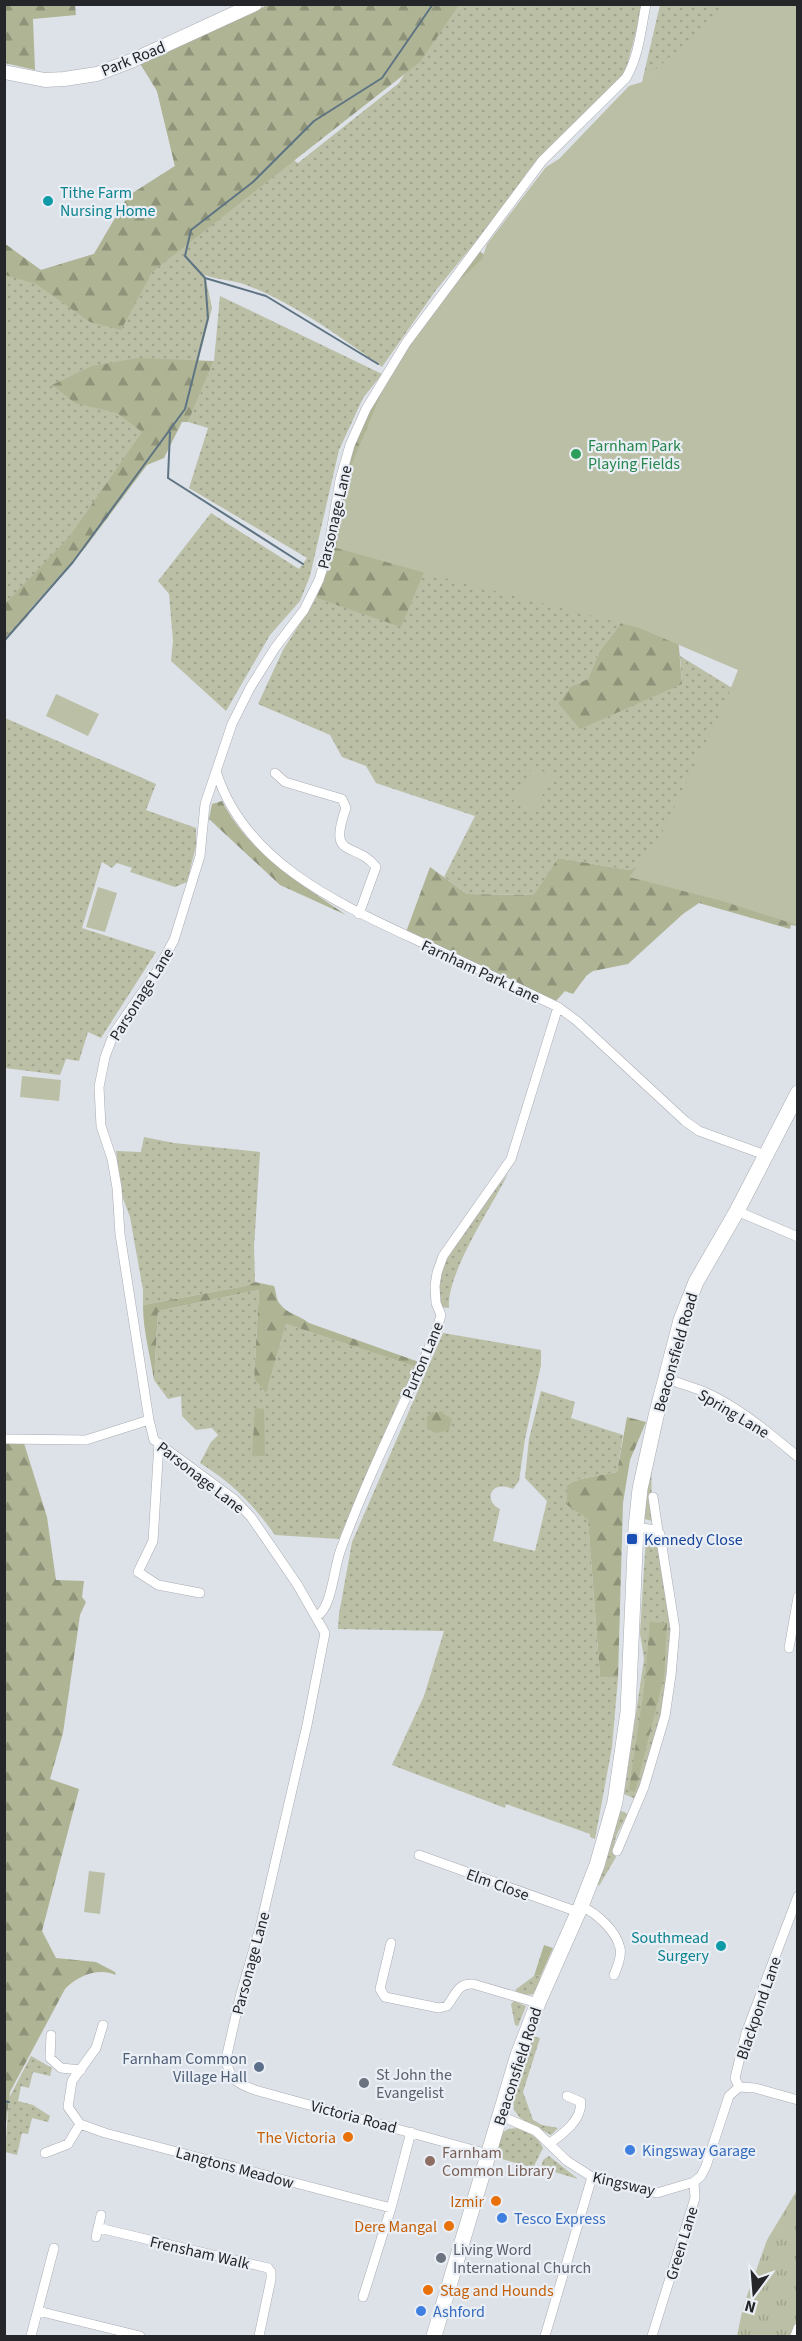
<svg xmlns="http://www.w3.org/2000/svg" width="802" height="2341" font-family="'Source Sans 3',sans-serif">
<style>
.grass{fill:url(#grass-dots)}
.forest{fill:url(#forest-firs)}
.park{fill:url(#park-tufts)}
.pitch{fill:#babfa5}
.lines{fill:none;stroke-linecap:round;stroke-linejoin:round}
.stream{stroke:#5e7483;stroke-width:2}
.street-casing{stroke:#a9acb3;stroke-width:10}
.secondary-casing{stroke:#a9acb3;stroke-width:15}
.primary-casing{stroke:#a9acb3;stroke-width:16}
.street{stroke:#fff;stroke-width:9}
.secondary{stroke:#fff;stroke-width:14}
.primary{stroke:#fff;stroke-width:15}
.culture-dot{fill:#0f9aa8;stroke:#eaeef5;stroke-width:2}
.leisure-dot{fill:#2e9e5b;stroke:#eaeef5;stroke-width:2}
.transit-dot{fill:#1a4fb4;stroke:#eaeef5;stroke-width:2}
.service-dot{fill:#5c6f8a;stroke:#eaeef5;stroke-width:2}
.worship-dot{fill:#6b7280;stroke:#eaeef5;stroke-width:2}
.food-dot{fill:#e8710a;stroke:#eaeef5;stroke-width:2}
.shop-dot{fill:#3f7fe0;stroke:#eaeef5;stroke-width:2}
.education-dot{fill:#8d6e63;stroke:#eaeef5;stroke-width:2}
.labels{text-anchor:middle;stroke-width:4.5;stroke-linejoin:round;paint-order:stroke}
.street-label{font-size:16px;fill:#252629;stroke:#eaeef5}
.culture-label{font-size:16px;fill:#0d838f;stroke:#eaeef5;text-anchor:start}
.leisure-label{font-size:16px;fill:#27864d;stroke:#eaeef5;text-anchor:start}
.transit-label{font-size:16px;fill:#164399;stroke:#eaeef5;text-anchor:start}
.service-label{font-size:16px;fill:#4e5e75;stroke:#eaeef5;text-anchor:end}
.worship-label{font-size:16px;fill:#5b616d;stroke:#eaeef5;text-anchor:start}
.food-label{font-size:16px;fill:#c56008;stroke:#eaeef5;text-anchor:end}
.shop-label{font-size:16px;fill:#366cbe;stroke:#eaeef5;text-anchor:start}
.education-label{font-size:16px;fill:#785e54;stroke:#eaeef5;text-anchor:start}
</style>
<defs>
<pattern id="grass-dots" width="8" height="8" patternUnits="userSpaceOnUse" patternTransform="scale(1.5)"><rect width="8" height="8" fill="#babfa5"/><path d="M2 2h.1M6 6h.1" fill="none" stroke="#a0a48e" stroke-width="1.8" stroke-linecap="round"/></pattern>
<pattern id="forest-firs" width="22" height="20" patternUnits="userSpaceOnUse" patternTransform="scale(1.5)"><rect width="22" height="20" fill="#afb594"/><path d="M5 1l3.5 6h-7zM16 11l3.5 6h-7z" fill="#8e9379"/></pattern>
<pattern id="park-tufts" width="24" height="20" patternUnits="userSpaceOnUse" patternTransform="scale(1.5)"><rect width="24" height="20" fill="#babfa5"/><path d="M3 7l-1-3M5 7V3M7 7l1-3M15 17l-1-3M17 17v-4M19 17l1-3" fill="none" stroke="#a0a48e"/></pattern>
</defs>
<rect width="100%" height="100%" fill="#dde1e8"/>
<path class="grass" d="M447,5H643L625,73L528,171L501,211L436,290L382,367C344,339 290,301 246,285C233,280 218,280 205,275L212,308L185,412L29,609L28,616L5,641L4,249L41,270L94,254L128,196L175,166L157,91L140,63L150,58L298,163L399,83Z
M660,5H730L642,82Z
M220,296L382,374L363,398L339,450L310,576L300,601L270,635L226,711L171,661L173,641L169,594L158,581L211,513L299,569L307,558L189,488L208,428L188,422L214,361Z
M426,569L624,619L599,652L588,679L570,687L558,703L682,684L680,656L765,708L691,842L629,870L558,858L535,895L467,894L444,877L475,816L376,783L366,766L342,757L330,735L258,704L283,650L316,598L401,626Z
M5,718L156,784L146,810L196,828V846L187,882L175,887L130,872L132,868L117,863L112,868L102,862L82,928L156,952L101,1038L88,1032L79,1061L66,1059L60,1075L5,1068Z
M144,1137L174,1143L260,1152L254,1247L255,1282L245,1286L143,1305V1290L130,1217L123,1198L116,1151L141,1152Z
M508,1174C492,1206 446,1274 449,1308L440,1307L439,1271L483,1205Z
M259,1290L254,1379L266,1394L286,1324L416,1367L399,1400L339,1539L275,1535C254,1505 231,1482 200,1463L211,1442L218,1435L212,1428L196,1430L182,1416L181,1396L168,1399L154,1380L158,1311Z
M443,1333L541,1350V1365L525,1439L519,1481L513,1489C490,1479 483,1501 500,1509L493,1541L535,1551L547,1501L525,1478L529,1439L541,1391L575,1402L571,1418L623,1435L617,1472C601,1476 580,1476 567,1485V1505L588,1518L600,1677L618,1678L612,1747L595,1839L590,1837V1834L506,1804L505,1808L392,1765L424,1696L444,1631L338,1629L339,1614L352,1542Z
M651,1459C652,1481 651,1500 652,1521L641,1518Z
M646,1536L657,1537C661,1566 669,1595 671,1624C674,1683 654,1743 636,1799L624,1794L644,1659L640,1633Z
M620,1811L625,1812L627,1815C620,1829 610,1842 616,1857L599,1886L597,1881Z
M541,1975L539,1985L533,1994C526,1995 520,1996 515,1990L534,1976Z
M514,2001L526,2006L518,2026L515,2025L511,2004Z
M532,2036L540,2038L523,2092L533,2120L542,2125L558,2128L551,2135L520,2118L514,2110L513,2098Z
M31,2056L52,2068L50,2076L33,2072L29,2088L21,2086L18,2101L33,2105L50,2116L48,2122L32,2118L28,2134L22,2133L17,2155L5,2152L9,2098Z
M518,2128C529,2133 538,2136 543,2148L533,2168L495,2157L502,2133L508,2129Z
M549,2156L578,2179L541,2168L543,2160Z"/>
<path class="forest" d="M4,5H75L76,15L33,19L35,70L5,63Z
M268,5H459L420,62L152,272L121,330L90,322L36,284L5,275L4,243L41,270L94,254L128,196L175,166L157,91L140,63Z
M477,249L491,260L426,569L401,627L316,598L329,567L352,453L368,412L404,352Z
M138,358L214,361L188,422H182L164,458L147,465L85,548L5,637V604L70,536L142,432L117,413L75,403L52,385L92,366Z
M624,619L678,636L682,684L580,729L558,703L570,687L588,679L599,652Z
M222,801C247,851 301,884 346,915L280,885L209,819L212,804Z
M691,842L797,894V926L791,925L790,929L699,903L683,914L628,964L593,971L586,976L573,994L565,991L556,1001L406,932L430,867L467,894L534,895L558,858L629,870Z
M255,1282L274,1286C276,1291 276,1300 280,1304C287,1314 299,1315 309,1323L419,1362L416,1367L286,1324L266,1394L254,1379L259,1290L158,1311L154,1380C150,1354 143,1331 143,1305L245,1286Z
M255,1408L264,1409L265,1456H252Z
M432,1412H441L452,1419L449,1430L437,1433L427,1429V1417Z
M627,1417L646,1422L630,1460L623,1503L618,1678L600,1677L588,1519L567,1505V1485C581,1476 601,1476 617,1472Z
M4,1440H23L47,1517L56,1580L84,1581L82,1597L86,1602L80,1615L63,1733L50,1779L79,1789L42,1931L56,1958L96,1962L115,1972L116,1975C98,1967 77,1976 65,1989L10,2092L5,2132Z
M650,1622L667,1623L664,1677L635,1792L629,1790L644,1689Z
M544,1945L553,1948L541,1975L534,1976Z"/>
<path class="park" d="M797,2190L798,2315L792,2336H737L743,2307L767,2240Z"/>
<path class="pitch" d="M728,5H797V925L722,901L629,877L660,837L724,705L738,670L639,628L429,574L336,548L351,466L389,375L453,286L482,259L487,244L546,167L559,159L629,86L642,82Z
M56,694L99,714L88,736L46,716Z
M533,766L553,777L532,813L513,802Z
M98,887L117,893L105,932L86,927Z
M22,1076L61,1080L59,1101L20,1097Z
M89,1871L105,1873L100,1914L84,1912Z"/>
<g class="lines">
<path class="stream" d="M205,278L266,296L378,364
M170,432L168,478L303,564
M4,641L73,562L185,409L208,318L205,278L185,256L191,230L253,182L314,121L382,78L433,4
M4,2101L9,2102"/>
<g class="street-casing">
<path id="street" d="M216,771C245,865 344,906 425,944C469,965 514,986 558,1007L577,1021L685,1121L699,1131L765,1155
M275,773L285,782L342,799L346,808C327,861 355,840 376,867L359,914
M737,1211L798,1237
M665,1378C678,1383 692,1387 705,1392C739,1407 769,1433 798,1457
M4,1439L86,1440L149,1420
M159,1443L153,1541L138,1572L158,1585L200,1593
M653,1497L658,1531
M317,1616C332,1608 334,1566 341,1549C368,1475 404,1404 436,1332L441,1315L436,1303L435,1286L437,1273L443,1256L511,1159L558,1007
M789,1648L798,1597
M617,1851L644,1787L665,1716L671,1675L675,1629L660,1534L655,1530L636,1527
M419,1855L578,1912
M581,1906C596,1913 616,1930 620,1948C622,1955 617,1968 614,1975
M391,1943L380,1989L385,1997L439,2008L447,2006C456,1995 457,1983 473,1984L538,2003
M103,2025L96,2048L72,2081L68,2107L80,2124L105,2133L391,2208
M51,2035L50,2058L61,2068L81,2070
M739,2087L735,2078L746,2033L798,1896
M739,2087L755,2088L798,2100
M501,2116L536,2131L567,2161L592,2177L657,2193L694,2182
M550,2143C564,2133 581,2121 581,2102L567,2096
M45,2153L68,2144L80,2124
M488,2154L255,2090C238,2084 229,2079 226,2059L240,1997L261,1924L307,1725L325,1633L297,1584L251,1517L234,1499L154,1440L149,1420L120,1234L117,1188L112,1159L101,1126L99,1087L105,1057L114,1033L157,971L174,940L200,856L205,804L232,724L250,688L275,648L304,610L319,580L328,550L340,480L350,445L366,409L406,343L542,161L626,78C639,56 641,29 646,4
M99,2228L268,2268L271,2272V2279L259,2336
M96,2237L101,2215
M363,2297L391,2208L411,2132
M38,2311L140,2336
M31,2336L54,2248
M545,2336L592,2177
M652,2336L695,2198L694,2182L701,2176L706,2166L729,2096L739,2087
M795,2336L798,2328"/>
</g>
<g class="secondary-casing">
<path id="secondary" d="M4,72L45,80L64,79L97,74L131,61L255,4"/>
</g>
<g class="primary-casing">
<path id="primary" d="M434,2336L518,2055L538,2003L581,1906L597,1865L615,1802L628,1712L636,1527L640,1489L656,1416L681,1320L696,1282L737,1211L798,1093"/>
</g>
<use href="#street" class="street"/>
<use href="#secondary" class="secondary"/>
<use href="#primary" class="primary"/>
</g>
<g class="culture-dot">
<circle cx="48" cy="201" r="6"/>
<circle cx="721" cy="1946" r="6"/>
</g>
<circle class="leisure-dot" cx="576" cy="454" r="6"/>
<rect class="transit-dot" x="626" y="1533" width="12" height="12" rx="3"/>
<circle class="service-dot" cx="259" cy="2067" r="6"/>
<g class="worship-dot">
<circle cx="364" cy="2083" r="6"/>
<circle cx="441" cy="2258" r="6"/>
</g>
<g class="food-dot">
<circle cx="348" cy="2137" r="6"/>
<circle cx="496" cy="2201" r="6"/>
<circle cx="449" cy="2226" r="6"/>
<circle cx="428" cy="2290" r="6"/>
</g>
<g class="shop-dot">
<circle cx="630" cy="2150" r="6"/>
<circle cx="502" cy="2218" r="6"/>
<circle cx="421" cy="2311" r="6"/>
</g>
<circle class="education-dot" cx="430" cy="2161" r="6"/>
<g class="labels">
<g class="street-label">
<text transform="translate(133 58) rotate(-22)" y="6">Park Road</text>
<text transform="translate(334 517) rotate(-77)" y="6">Parsonage Lane</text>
<text transform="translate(481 971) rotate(25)" y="6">Farnham Park Lane</text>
<text transform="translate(141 994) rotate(-58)" y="6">Parsonage Lane</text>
<text transform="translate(675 1352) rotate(-74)" y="6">Beaconsfield Road</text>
<text transform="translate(422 1360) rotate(-67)" y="6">Purton Lane</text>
<text transform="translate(734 1413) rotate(31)" y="6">Spring Lane</text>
<text transform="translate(201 1477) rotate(38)" y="6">Parsonage Lane</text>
<text transform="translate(498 1884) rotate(20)" y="6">Elm Close</text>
<text transform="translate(250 1963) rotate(-75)" y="6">Parsonage Lane</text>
<text transform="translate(758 2008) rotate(-71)" y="6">Blackpond Lane</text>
<text transform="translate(517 2066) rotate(-72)" y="6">Beaconsfield Road</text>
<text transform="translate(354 2116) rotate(15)" y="6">Victoria Road</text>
<text transform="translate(235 2167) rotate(15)" y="6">Langtons Meadow</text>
<text transform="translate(624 2183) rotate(13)" y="6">Kingsway</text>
<text transform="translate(681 2243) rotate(-73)" y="6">Green Lane</text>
<text transform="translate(200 2252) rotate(13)" y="6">Frensham Walk</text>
</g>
<g class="culture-label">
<text x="60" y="198">Tithe Farm<tspan x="60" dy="18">Nursing Home</tspan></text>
<text x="709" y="1943" text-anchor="end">Southmead<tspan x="709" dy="18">Surgery</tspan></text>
</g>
<g class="leisure-label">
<text x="588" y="451">Farnham Park<tspan x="588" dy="18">Playing Fields</tspan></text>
</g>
<g class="transit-label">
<text x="644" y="1545">Kennedy Close</text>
</g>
<g class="service-label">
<text x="247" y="2064">Farnham Common<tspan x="247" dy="18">Village Hall</tspan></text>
</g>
<g class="worship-label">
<text x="376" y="2080">St John the<tspan x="376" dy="18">Evangelist</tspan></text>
<text x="453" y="2255">Living Word<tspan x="453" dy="18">International Church</tspan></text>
</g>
<g class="food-label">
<text x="336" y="2143">The Victoria</text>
<text x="484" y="2207">Izmir</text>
<text x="437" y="2232">Dere Mangal</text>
<text x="440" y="2296" text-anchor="start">Stag and Hounds</text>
</g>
<g class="shop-label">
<text x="642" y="2156">Kingsway Garage</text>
<text x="514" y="2224">Tesco Express</text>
<text x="433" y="2317">Ashford</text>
</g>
<g class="education-label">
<text x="442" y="2158">Farnham<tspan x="442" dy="18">Common Library</tspan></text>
</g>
</g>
<rect width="802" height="2341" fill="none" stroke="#252629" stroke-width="12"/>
<g transform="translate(754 2293) rotate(196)" stroke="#eaeef5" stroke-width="4.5" paint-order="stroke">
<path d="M0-4.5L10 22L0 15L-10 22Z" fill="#252629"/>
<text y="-9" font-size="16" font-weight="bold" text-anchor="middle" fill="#252629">N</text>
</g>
</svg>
